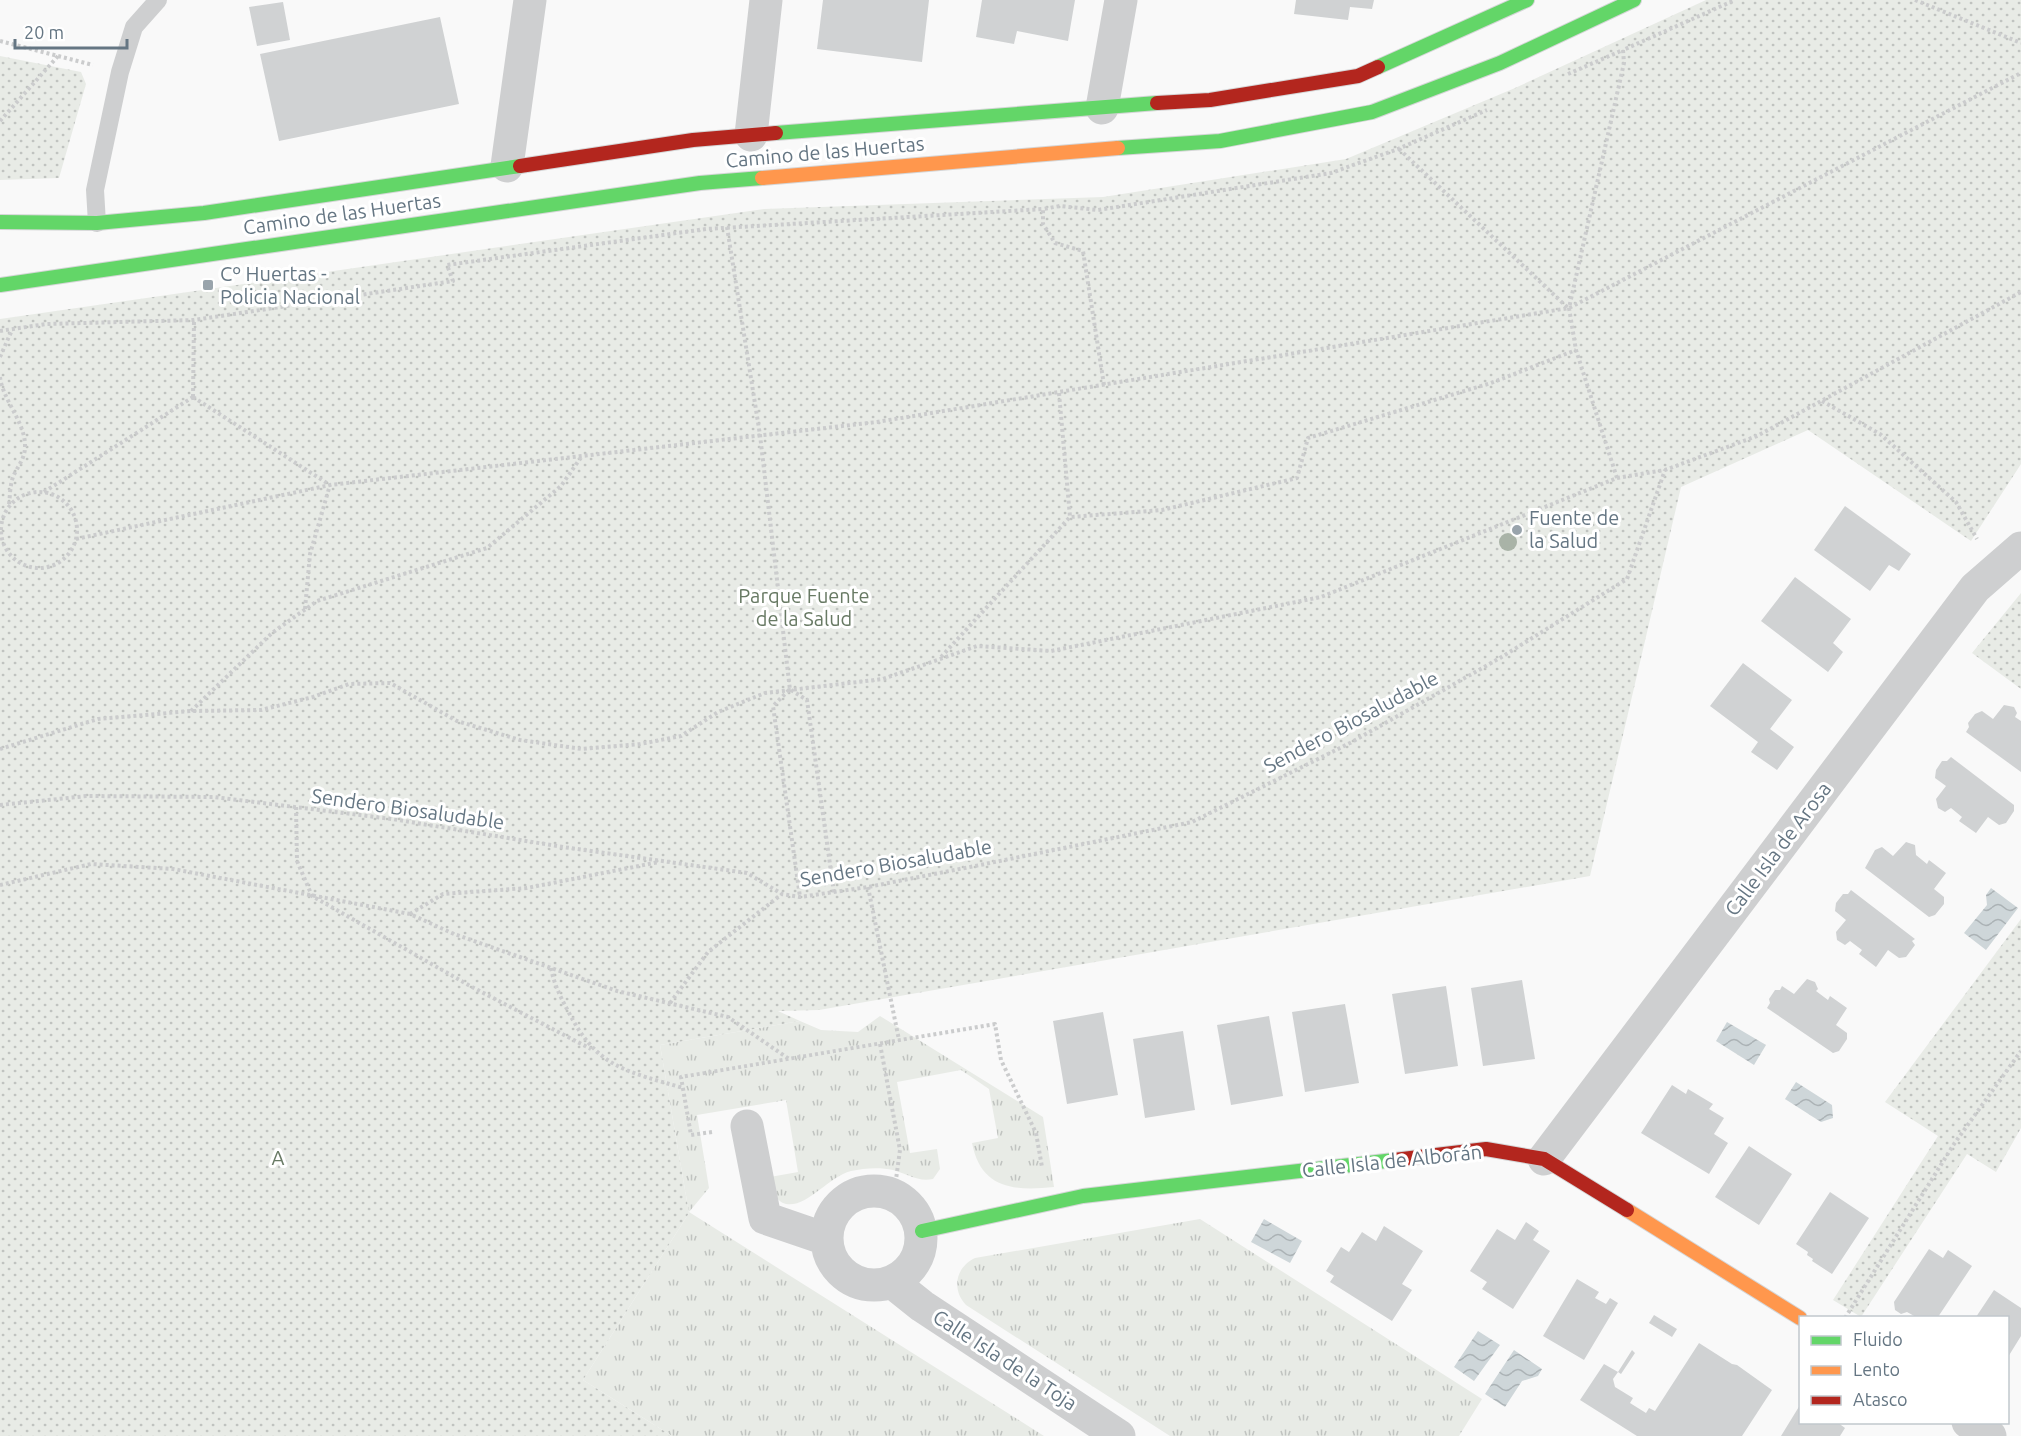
<svg xmlns="http://www.w3.org/2000/svg" width="2021" height="1436" font-family="Ubuntu,sans-serif">
<style>
.grass{fill:url(#grass-tufts)}
.park{fill:url(#park-dots)}
.water{fill:url(#water-waves)}
.building{fill:#d0d2d3}
.lines{fill:none;stroke-linecap:round;stroke-linejoin:round}
.fast-casing{stroke:#d5d6d7;stroke-width:16}
.slow-casing{stroke:#d5d6d7;stroke-width:16}
.jam-casing{stroke:#d5d6d7;stroke-width:16}
.path{stroke:#cbcccd;stroke-width:4;stroke-dasharray:3 3;stroke-linecap:butt}
.lane{stroke:#cecfd0;stroke-width:18}
.street{stroke:#cecfd0;stroke-width:33}
.fast{stroke:#63d668;stroke-width:14}
.slow{stroke:#ff974d;stroke-width:14}
.jam{stroke:#b3261e;stroke-width:14}
.tree{fill:#a9b3a7}
.poi-dot{fill:#99a4ac;stroke:#fff;stroke-width:2}
.labels{text-anchor:middle;stroke-width:6;stroke-linejoin:round;paint-order:stroke}
.street-label{font-size:20px;fill:#657683;stroke:#fff}
.poi-label{font-size:20px;fill:#657683;stroke:#fff;text-anchor:start}
.park-label{font-size:20px;fill:#687a64;stroke:#fff}
</style>
<defs>
<pattern id="grass-tufts" width="24" height="20" patternUnits="userSpaceOnUse" patternTransform="scale(1.5)"><rect width="24" height="20" fill="#e8ebe6"/><path d="M3 7l-1-3M5 7V3M7 7l1-3M15 17l-1-3M17 17v-4M19 17l1-3" fill="none" stroke="#c0c3c0"/></pattern>
<pattern id="park-dots" width="8" height="8" patternUnits="userSpaceOnUse" patternTransform="scale(1.5)"><rect width="8" height="8" fill="#e8ebe6"/><path d="M2 2h.1M6 6h.1" fill="none" stroke="#c0c3c0" stroke-width="1.8" stroke-linecap="round"/></pattern>
<pattern id="water-waves" width="16" height="10" patternUnits="userSpaceOnUse" patternTransform="scale(1.5)"><rect width="16" height="10" fill="#ced6d9"/><path d="M0 5q4-4 8 0t8 0" fill="none" stroke="#abb2b5"/></pattern>
</defs>
<rect width="100%" height="100%" fill="#f9f9f9"/>
<path class="grass" d="M880,1016L1043,1117L1054,1187C1014,1191 981,1189 972,1143L998,1138L989,1089L961,1070L897,1082L910,1153L937,1149L940,1169L933,1179C917,1182 908,1174 893,1170C880,1167 864,1168 851,1171C828,1177 807,1208 786,1204C774,1201 773,1187 770,1177L798,1172L786,1100L697,1115L709,1188L689,1212L1044,1436H672L583,1380L689,1213L660,1045L800,1021L821,1030L858,1032Z
M1200,1219L1482,1399L1459,1436H1170L966,1305C951,1289 956,1267 975,1258Z"/>
<path class="park" d="M1706,0H2021V464L1971,541L1808,430L1681,487L1590,876L819,1010L778,1011L800,1021L660,1045L689,1213L583,1380L672,1436H0V319L764,209L1103,197L1346,159L1515,88Z
M0,56L81,72L86,84L59,178L0,180Z
M2021,593V689L1972,653Z
M2021,919V1128L1996,1172L1967,1154L1861,1317L1833,1300L1938,1136L1885,1102Z"/>
<path class="water" d="M1991,888L2018,908L1986,950L1964,933L1987,905L1986,895Z
M1727,1022L1766,1045L1754,1065L1716,1041Z
M1796,1082L1832,1105L1833,1118L1821,1122L1785,1099Z
M1264,1219L1302,1241L1290,1263L1251,1242Z
M1478,1331L1500,1345L1474,1381L1454,1367Z
M1514,1350L1542,1369L1538,1376L1522,1381L1505,1407L1485,1394Z"/>
<path class="building" d="M823,0H929L922,62L817,49Z
M982,0H1075L1068,41L1017,31L1014,44L976,37Z
M1296,0H1374L1372,9L1350,7L1348,20L1294,14Z
M283,2L290,40L257,46L249,7Z
M440,17L459,104L279,141L260,54Z
M1845,506L1911,554L1899,571L1889,565L1870,591L1814,550Z
M1795,577L1851,619L1833,643L1843,652L1828,672L1761,621Z
M1743,663L1792,700L1770,729L1794,747L1777,770L1751,752L1758,742L1710,706Z
M2004,705L2014,707L2017,713L2015,717L2021,721V772L1966,732L1969,727L1968,723L1975,714L1982,711L1993,719Z
M1951,757L2014,805V811L2006,823L1999,825L1988,817L1976,833L1959,821L1962,817L1951,808L1945,812L1938,808L1936,799L1946,786L1935,778L1936,770L1942,761H1947Z
M1906,842L1915,845L1916,855L1927,864L1929,860L1946,873L1934,889L1944,897V904L1935,915L1929,917L1865,868L1875,850L1882,847L1893,856Z
M1851,890L1915,939L1912,941L1915,945L1906,957L1899,958L1888,950L1876,967L1859,954L1862,950L1850,941L1845,945L1837,940L1836,932L1846,920L1835,911L1836,903L1843,894H1848Z
M1807,979L1815,982L1818,989L1816,991L1828,1000L1830,996L1847,1008L1836,1025L1847,1033V1039L1839,1051L1833,1053L1767,1008L1770,1003L1769,999L1775,990H1780L1782,986L1794,994Z
M1522,980L1535,1059L1483,1066L1471,988Z
M1446,986L1458,1066L1405,1074L1392,994Z
M1345,1004L1359,1083L1305,1092L1292,1012Z
M1103,1012L1118,1095L1067,1104L1053,1021Z
M1269,1016L1283,1096L1231,1105L1217,1025Z
M1183,1031L1195,1110L1145,1118L1133,1039Z
M1672,1085L1686,1094L1688,1089L1713,1104L1709,1109L1724,1118L1714,1134L1728,1143L1709,1174L1641,1133Z
M1749,1146L1792,1174L1759,1225L1715,1197Z
M1830,1192L1869,1218L1832,1274L1812,1261L1813,1259L1807,1255L1808,1252L1796,1244Z
M1526,1222L1539,1231L1533,1240L1550,1251L1513,1309L1482,1289L1487,1282L1470,1271L1497,1229L1515,1240Z
M1384,1226L1423,1251L1402,1284L1412,1290L1392,1321L1330,1282L1334,1276L1326,1271L1341,1247L1349,1252L1362,1232L1376,1241Z
M1929,1249L1943,1258L1948,1250L1972,1266L1938,1317H1916L1907,1312L1901,1314L1895,1310L1894,1302Z
M1577,1279L1599,1292L1595,1298L1606,1304L1610,1298L1618,1303L1584,1360L1543,1336Z
M1994,1290L2021,1308V1336L2008,1357V1318L1976,1317Z
M1654,1315L1677,1329L1672,1337L1649,1323Z
M1699,1343L1732,1364L1737,1365L1772,1390L1742,1436H1637L1580,1400L1604,1364L1618,1372L1613,1379L1615,1387L1633,1398L1630,1403L1646,1413L1649,1408L1655,1411Z
M1632,1350L1635,1353L1621,1374L1618,1372Z
M1800,1405V1422H1837L1845,1428L1840,1436H1781Z"/>
<g class="lines">
<g class="fast-casing">
<path id="fast" d="M1378,67L1527,0
M776,133L1157,103
M1118,148L1220,141L1372,112L1500,63L1634,0
M0,222L97,223L204,213L520,166
M0,285L700,183L762,178
M922,1231L1083,1196L1394,1160"/>
</g>
<g class="slow-casing">
<path id="slow" d="M762,178L1118,148
M1627,1210L1800,1318"/>
</g>
<g class="jam-casing">
<path id="jam" d="M1157,103L1210,100L1358,76L1378,67
M520,166L693,140L776,133
M1394,1160L1486,1149L1544,1159L1627,1210"/>
</g>
<path class="path" d="M1915,0L2021,43
M0,41L93,65
M1568,74L1623,50
M0,121L58,56
M1399,149L1568,308
M727,227L760,435L790,690
M0,331L46,324L194,320L453,281L447,265L706,229L1043,209
M0,357L12,330
M0,377C3,401 26,423 25,447C25,459 17,467 13,477C10,485 10,496 9,505
M1104,385L1083,251L1055,243L1043,224V209L1060,206L1098,210L1331,173L1398,149L1487,110
M1059,393L1070,517
M193,397L330,485
M193,397L194,320
M1822,401L1880,434L1956,502L1977,539
M1617,478L1576,350L1569,308L1624,63L1623,50L1735,0
M1 530a38 38 0 1 1 76 0a38 38 0 1 1-76 0Z
M44,492L193,397
M76,539L330,485L877,422L1569,308L2021,73
M305,609L310,554L330,485
M941,657L1070,517L1162,510L1297,478L1308,438L1491,383L1576,350
M789,690L773,706L800,897
M791,690L807,700L834,893
M191,711L272,633L317,601L487,548L561,486L582,456
M0,749L98,719L191,711L261,710L313,697L349,684L390,683L457,721L520,740L582,749L640,744L681,736L718,712L765,693L883,679L977,646L1051,651L1321,597L1617,478L1665,470L1757,436L2021,292
M0,805L87,796L214,797L392,819L563,847L747,873L782,894L800,897L868,887L980,865L1192,822L1350,743L1500,658L1627,579L1665,470
M296,807L297,861L312,896L472,987L591,1049
M0,885L91,864L173,869L410,914L454,934L617,991L728,1017L789,1059
M868,887L899,1040
M410,914L443,894L527,888L659,862
M551,968C554,984 560,996 568,1011C597,1068 626,1071 683,1088
M670,1003L708,952L782,894
M880,1044L900,1150L894,1194
M712,1132L691,1135L681,1077L995,1024L1001,1060L1036,1133L1042,1167
M1845,1318L1954,1144L2021,1051"/>
<path class="lane" d="M97,223L95,190L120,72L134,27L158,0"/>
<path class="street" d="M1102,108L1121,0
M751,135L766,0
M507,166L530,0
M747,1126L765,1218L826,1239
M1544,1159L1975,588L2021,548
M827 1238a47 47 0 1 1 94 0a47 47 0 1 1-94 0Z
M892,1282L922,1306L1119,1436
M1968,1422L1990,1436"/>
<use href="#fast" class="fast"/>
<use href="#slow" class="slow"/>
<use href="#jam" class="jam"/>
</g>
<circle class="tree" cx="1508" cy="542" r="9"/>
<g class="poi-dot">
<rect x="202" y="279" width="12" height="12" rx="3"/>
<circle cx="1517" cy="530" r="6"/>
</g>
<g class="labels">
<g class="street-label">
<text transform="translate(825 152) rotate(-5)" y="7">Camino de las Huertas</text>
<text transform="translate(342 214) rotate(-8)" y="7">Camino de las Huertas</text>
<text transform="translate(1351 722) rotate(-28)" y="7">Sendero Biosaludable</text>
<text transform="translate(408 809) rotate(8)" y="7">Sendero Biosaludable</text>
<text transform="translate(1778 849) rotate(-53)" y="7">Calle Isla de Arosa</text>
<text transform="translate(896 863) rotate(-10)" y="7">Sendero Biosaludable</text>
<text transform="translate(1392 1161) rotate(-6)" y="7">Calle Isla de Alborán</text>
<text transform="translate(1005 1360) rotate(33)" y="7">Calle Isla de la Toja</text>
</g>
<g class="poi-label">
<text x="220" y="281">Cº Huertas -<tspan x="220" dy="23">Policia Nacional</tspan></text>
<text x="1529" y="525">Fuente de<tspan x="1529" dy="23">la Salud</tspan></text>
</g>
<g class="park-label">
<text x="804" y="603">Parque Fuente<tspan x="804" dy="23">de la Salud</tspan></text>
<text x="278" y="1165">A</text>
</g>
</g>
<rect x="1799" y="1316" width="210" height="108" fill="#ffffff" stroke="#c1c8cd" stroke-width="1.5"/>
<rect x="1811" y="1336" width="30" height="9" fill="#63d668" stroke="#c1c8cd" stroke-width="1.5"/>
<text x="1853" y="1346" font-size="18" fill="#657683">Fluido</text>
<rect x="1811" y="1366" width="30" height="9" fill="#ff974d" stroke="#c1c8cd" stroke-width="1.5"/>
<text x="1853" y="1376" font-size="18" fill="#657683">Lento</text>
<rect x="1811" y="1396" width="30" height="9" fill="#b3261e" stroke="#c1c8cd" stroke-width="1.5"/>
<text x="1853" y="1406" font-size="18" fill="#657683">Atasco</text>
<path d="M15 39v9h112v-9" fill="none" stroke="#657683" stroke-width="3"/>
<text x="24" y="39" font-size="18" fill="#657683" stroke="#ffffff" stroke-width="4.5" paint-order="stroke">20 m</text>
</svg>
